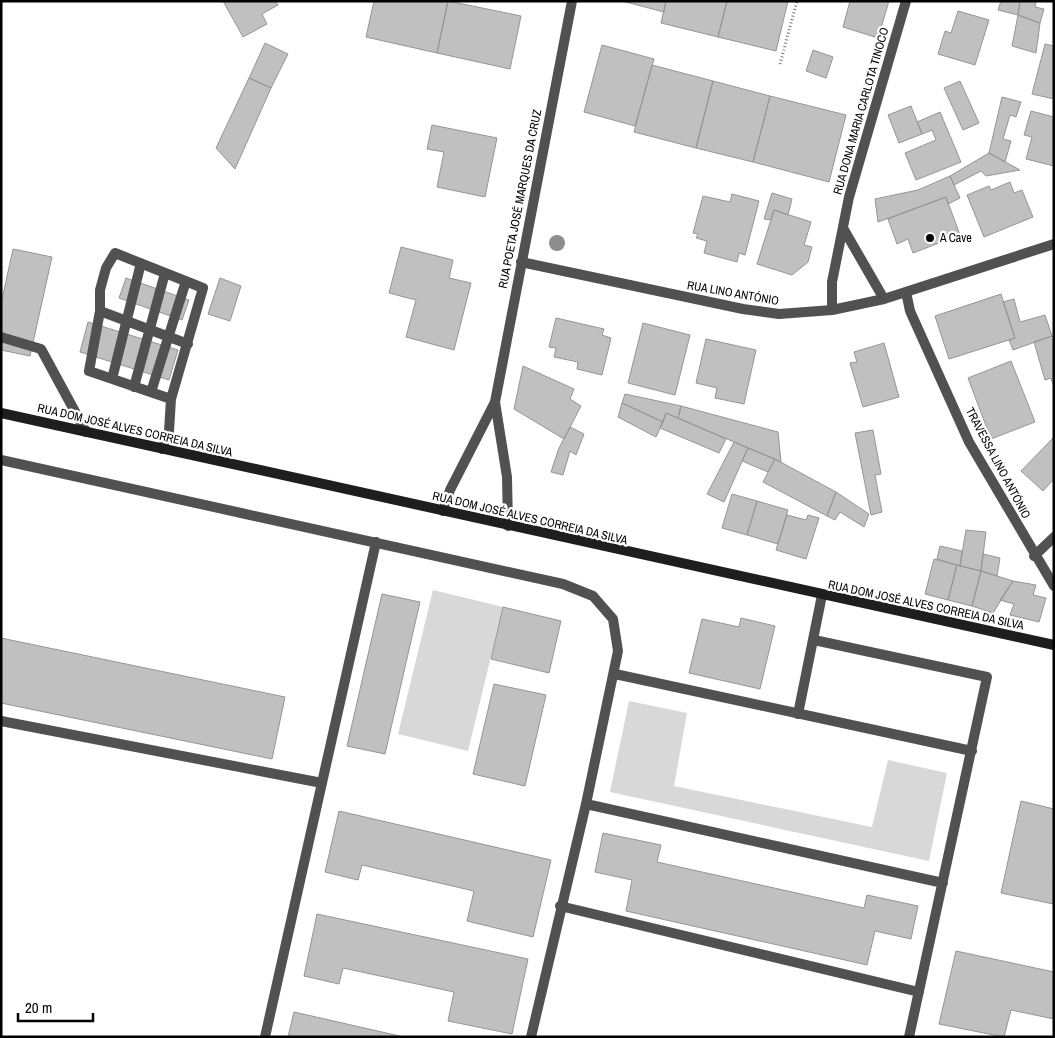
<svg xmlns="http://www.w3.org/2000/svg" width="1055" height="1038" font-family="'Archivo Narrow',sans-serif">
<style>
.green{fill:#d8d8d8}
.building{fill:#c0c0c0;stroke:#959595}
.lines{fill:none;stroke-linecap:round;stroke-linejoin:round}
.path{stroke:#737373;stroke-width:3;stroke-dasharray:1 2.5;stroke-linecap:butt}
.service{stroke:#515151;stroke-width:10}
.minor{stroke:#515151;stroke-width:10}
.secondary{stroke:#1e1e1e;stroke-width:10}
.tree{fill:#8d8d8d}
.poi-dot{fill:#000;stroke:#fff;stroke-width:2}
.labels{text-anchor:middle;stroke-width:4.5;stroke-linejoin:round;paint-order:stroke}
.street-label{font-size:12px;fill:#000;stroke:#fff}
.poi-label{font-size:12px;fill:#000;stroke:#fff;text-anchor:start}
</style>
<rect width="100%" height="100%" fill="#fff"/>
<path class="green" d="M433,590L503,607L468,751L398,734Z
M629,701L687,713L674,786L872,827L888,760L947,773L929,861L610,792Z"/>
<path class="building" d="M223,1H275L278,5L262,14L267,24L243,37Z
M374,1H448L437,53L366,37Z
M448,1L521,16L510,69L437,53Z
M622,1H666L664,12Z
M666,1H727L718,37L661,23Z
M727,1H788L776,51L718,37Z
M850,1H889L878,38L843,27Z
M1001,1H1020L1018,15L998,10Z
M1020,1H1036L1035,7L1044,9L1040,23L1018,15Z
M958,11L989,20L975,65L938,54L945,31L951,33Z
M1018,15L1040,23L1036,53L1012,46Z
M265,43L288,54L271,88L249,78Z
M1045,44L1054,46V99L1032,94Z
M602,45L654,59L635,126L584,112Z
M813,50L833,57L826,78L806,71Z
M652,65L713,81L696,148L634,132Z
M249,78L271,88L235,169L216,148Z
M713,81L770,96L753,162L696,148Z
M960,81L979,123L963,130L944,88Z
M770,96L846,115L829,182L753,162Z
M1002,97L1021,102L1016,117L1010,115L1003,139L1011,141L1005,162L989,153Z
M911,106L922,134L899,143L888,115Z
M1031,111L1054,117V166L1026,159L1032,137L1024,135Z
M940,112L961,162L916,180L905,153L936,140L932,130L922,134L917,122Z
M432,125L497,138L485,197L437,187L444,152L427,149Z
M989,153L1020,170L986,176L981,171L954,185L950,176Z
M950,176L960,198L948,204L946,197L878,222L875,199L918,190Z
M1010,182L1014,193L1022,190L1033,217L984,237L967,195L989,186L991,190Z
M772,193L792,199L788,215L774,210L771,220L764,219Z
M732,194L759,201L745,255L739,253L737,262L704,253L707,241L696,238L698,234L693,233L703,196L730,202Z
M946,197L960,235L913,253L908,239L897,244L888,219Z
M774,210L811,222L804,245L812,247L808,262L792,275L757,264Z
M401,247L453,260L449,278L471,283L454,350L406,337L416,300L389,293Z
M13,249L52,257L30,356L1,350V304Z
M126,278L189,300L182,320L119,298Z
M220,278L241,286L230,321L208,314Z
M1001,294L1015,338L949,359L935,316Z
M1014,299L1020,322L1045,315L1052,336L1013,350L1009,340L1015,338L1003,302Z
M556,318L604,329L602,335L611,338L602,375L577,369L578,362L554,357L556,348L549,347Z
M88,322L178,350L169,380L80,352Z
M643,323L690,335L675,395L628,383Z
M1052,336L1054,341V387L1051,378L1045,380L1034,342Z
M706,339L756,350L744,404L715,398L717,388L696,383Z
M884,343L899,397L863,407L850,363L857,362L854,352Z
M1011,361L1035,422L991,439L968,378Z
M523,366L574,389L570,399L581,406L564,439L514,409Z
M625,394L681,406L678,418L666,413L663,422L622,403Z
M622,403L663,422L656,437L618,417Z
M681,406L778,432L781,462L678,418Z
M666,413L726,439L719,453L660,428Z
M570,427L584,434L576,455L570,451L563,475L551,472L559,448Z
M873,430L881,474L875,475L882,512L871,515L855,433Z
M1054,437V482L1052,481L1043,491L1021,471Z
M734,442L748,448L724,502L707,494Z
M748,448L775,459L768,472L742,461Z
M775,459L836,492L827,516L763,482Z
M836,492L869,514L864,527L840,512L835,520L827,516Z
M732,494L757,501L747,535L722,528Z
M757,501L788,510L778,544L747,535Z
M787,515L806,520L808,515L819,518L806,559L776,550Z
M966,530L986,532L981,571L960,566Z
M940,546L962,551L960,566L937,559Z
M983,554L1000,558L997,576L981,571Z
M934,559L957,565L948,600L925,594Z
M957,565L981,571L972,606L948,600Z
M981,571L1013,581L993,613L972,606Z
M1013,581L1036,585L1033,595L1046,598L1039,622L1010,615L1014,604L1000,600Z
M382,594L420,602L385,754L347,746Z
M503,607L561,621L549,673L491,659Z
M741,618L775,626L760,689L689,673L702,619L739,627Z
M1,638L285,697L272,759L1,703Z
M494,684L546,695L525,786L473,774Z
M1021,801L1054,809L1053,904L1001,893Z
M339,811L551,860L533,937L467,921L474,891L362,865L358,880L325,872Z
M603,833L661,845L657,862L864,908L867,895L918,906L911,939L875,931L867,965L626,911L632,880L595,872Z
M317,914L528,959L512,1034L448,1021L454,992L343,968L339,984L304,976Z
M956,951L1054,972V1019L1011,1010L1004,1037L939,1024Z
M294,1012L404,1037H288Z"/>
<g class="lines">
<path class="path" d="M780,64L797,1"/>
<path class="service" d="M100,311L188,344
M1,337L41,349L86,432
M112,379L141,263
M134,387L165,273
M151,392L186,281
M162,449L169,431L171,399L203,288L115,253L106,268L100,290V311L89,371L171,399
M1,460L563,584L593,596L613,619L618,651L586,804L531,1037
M814,640L987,677L909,1037
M615,674L972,751
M798,714L822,595
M1,721L322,783
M586,804L943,883
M560,906L919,992
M265,1037L376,542"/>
<path class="minor" d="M843,228L884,299
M521,262L743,309L779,314L832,310L884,299L1054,244
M906,292L910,311L969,442L1054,586
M832,310V282L849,197L906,1
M495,402L507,477L508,526
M443,511L450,490L495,402L572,1
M1034,556L1054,537"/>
<path class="secondary" d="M1,413L1054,645"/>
</g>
<circle class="tree" cx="557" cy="243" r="8"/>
<circle class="poi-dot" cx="930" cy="238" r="5"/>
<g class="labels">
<g class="street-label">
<text transform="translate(861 111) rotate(-74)" y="4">RUA DONA MARIA CARLOTA TINOCO</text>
<text transform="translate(520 199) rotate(-79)" y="4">RUA POETA JOSÉ MARQUES DA CRUZ</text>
<text transform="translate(733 293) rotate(10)" y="4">RUA LINO ANTÓNIO</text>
<text transform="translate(135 430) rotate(13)" y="4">RUA DOM JOSÉ ALVES CORREIA DA SILVA</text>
<text transform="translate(998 463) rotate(62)" y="4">TRAVESSA LINO ANTÓNIO</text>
<text transform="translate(530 518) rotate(13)" y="4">RUA DOM JOSÉ ALVES CORREIA DA SILVA</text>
<text transform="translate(926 605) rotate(12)" y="4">RUA DOM JOSÉ ALVES CORREIA DA SILVA</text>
</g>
<g class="poi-label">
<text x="940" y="242">A Cave</text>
</g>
</g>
<rect width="1055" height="1038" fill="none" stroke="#000000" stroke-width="5"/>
<path d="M18 1013v8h75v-8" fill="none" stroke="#000000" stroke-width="2.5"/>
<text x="25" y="1013" font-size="15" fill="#000000" stroke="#ffffff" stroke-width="4" paint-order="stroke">20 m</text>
</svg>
